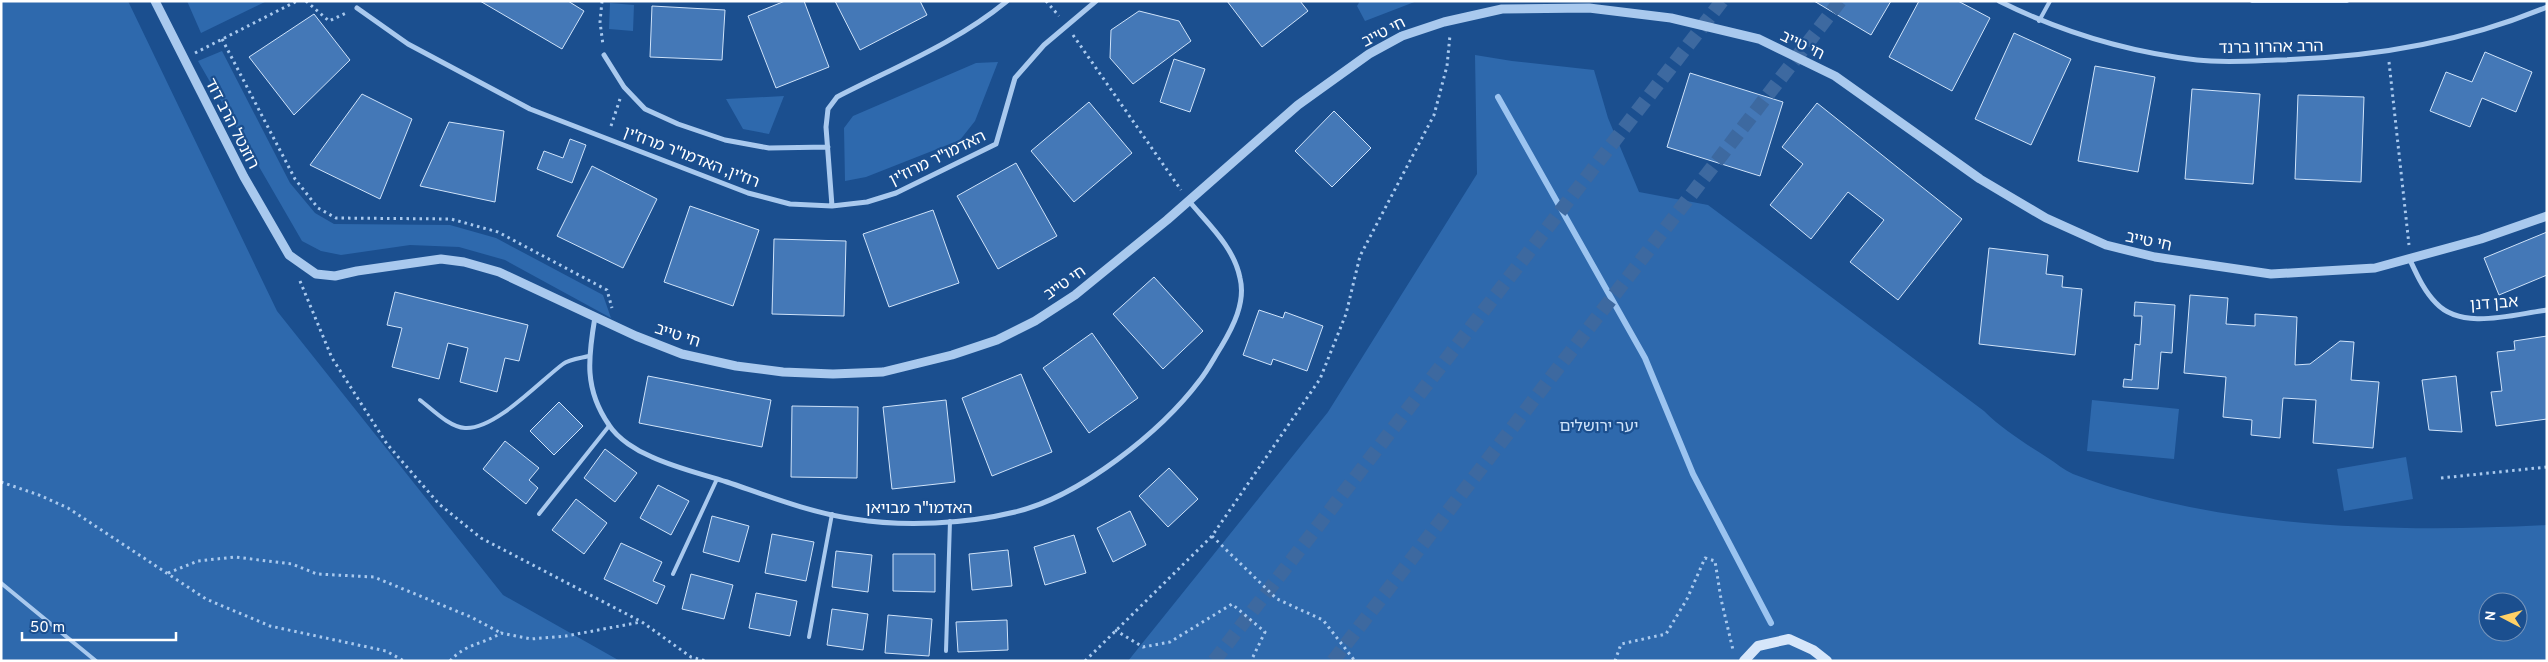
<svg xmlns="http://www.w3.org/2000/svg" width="2548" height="662" font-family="Overpass,'Noto Sans Hebrew',sans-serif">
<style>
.green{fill:#2e69ad;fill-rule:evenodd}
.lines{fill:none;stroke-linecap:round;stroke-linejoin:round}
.stream{stroke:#9cc4f0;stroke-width:6}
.building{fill:#4478b7;stroke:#cfe3fa}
.trunk-tunnel{stroke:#3d69a0;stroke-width:14;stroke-dasharray:14 7;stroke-linecap:butt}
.path{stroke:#a9c9ee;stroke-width:3;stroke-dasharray:2.5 4;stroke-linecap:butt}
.service{stroke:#a9c9ee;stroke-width:4}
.minor{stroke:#a9c9ee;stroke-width:5}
.tertiary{stroke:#a9c9ee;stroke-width:9}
.secondary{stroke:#d6e6fa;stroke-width:10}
.labels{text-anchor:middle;stroke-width:4.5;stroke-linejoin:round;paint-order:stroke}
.street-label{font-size:16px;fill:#fff;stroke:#1b4f8f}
.park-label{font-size:16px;fill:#cfe3fa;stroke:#1b4f8f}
</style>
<rect width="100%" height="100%" fill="#1b4f8f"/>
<path class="green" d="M1,1H128L277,311L503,595L620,661H1Z
M187,1H267L201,33Z
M1360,1H1417L1365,21L1357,6Z
M610,3L634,5L633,31L609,29Z
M222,51L290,183L315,213L334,224L450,225L496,238L603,295L611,318L505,260L459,247L410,245L341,255L321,251L302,241L198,61Z
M1475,55L1512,61L1594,70L1608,118L1639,192L1708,205L1984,411C2003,430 2025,443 2048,458C2056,463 2064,470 2073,474C2217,529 2395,533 2547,525V661H1128L1328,412L1477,174ZM2488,602H2518V632H2488Z
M998,62L975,121L960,140L866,177L845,181L844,128L853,116L976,63Z
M784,96L769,134L743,129L726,99Z
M2092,400L2179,409L2174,459L2087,451Z
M2406,457L2413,499L2344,511L2337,469Z"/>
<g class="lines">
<path class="stream" d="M1498,97L1645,358L1693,474L1771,623"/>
</g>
<path class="building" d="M480,1H568L584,11L562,49Z
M785,1H804L829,67L776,88L748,16Z
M835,1H920L927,15L860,50Z
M1227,1H1300L1308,11L1262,47Z
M1814,1H1891L1871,35Z
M1919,1H1958L1990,18L1952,91L1889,57Z
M652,6L725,10L722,60L650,57Z
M1139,11L1179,21L1191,41L1133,84L1110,58L1111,30Z
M314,14L350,60L294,115L249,57Z
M2014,33L2071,59L2031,145L1975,119Z
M2485,52L2532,72L2516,112L2482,98L2470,127L2430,111L2446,72L2472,82Z
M1174,59L1205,69L1190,112L1160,102Z
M2095,66L2155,77L2138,172L2078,161Z
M1690,73L1783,102L1760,176L1667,147Z
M2192,89L2260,94L2253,184L2185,179Z
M362,94L412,119L380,199L310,165Z
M2298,95L2364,97L2361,182L2295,179Z
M1089,102L1132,153L1074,202L1031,151Z
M1817,103L1962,219L1898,300L1850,262L1884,220L1848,192L1811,239L1770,205L1803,164L1782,147Z
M1334,111L1371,148L1332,187L1295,151Z
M449,122L504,131L495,202L420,186Z
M570,139L586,145L572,183L537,169L544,151L563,158Z
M1016,163L1057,236L998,269L957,196Z
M592,166L657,199L623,268L557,236Z
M690,206L759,230L733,306L664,282Z
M933,210L959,283L889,307L863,234Z
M2547,232V275L2499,295L2484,258Z
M774,239L846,241L844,316L772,314Z
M1989,248L2048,255L2046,274L2063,276L2062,287L2082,289L2075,355L1979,344Z
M1154,277L1203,331L1163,369L1113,314Z
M395,292L528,325L519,361L505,358L497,392L460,382L468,348L448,343L439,379L392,367L402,328L387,325Z
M2190,295L2228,298L2226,324L2255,326V314L2297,317L2295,365L2310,364L2340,341L2354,342L2351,380L2379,382L2373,448L2313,443L2316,400L2283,398L2280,438L2251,435L2252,420L2223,417L2226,377L2184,373Z
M2135,302L2175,305L2172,353L2161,352L2158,389L2123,387L2124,379L2132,380L2135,344L2140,345L2142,316H2134Z
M1259,310L1283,318L1285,312L1323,326L1307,371L1273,359L1271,365L1243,355Z
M1092,333L1138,398L1089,433L1043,368Z
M2547,336V419L2496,426L2491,392L2502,391L2497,352L2515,350L2514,341Z
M1021,374L1052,452L992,476L962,398Z
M648,376L771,400L762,447L639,423Z
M2456,376L2462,432L2429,430L2422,380Z
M946,400L955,482L892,489L883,407Z
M559,402L583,426L554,455L530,431Z
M792,406L858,407L857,478L791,477Z
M505,441L539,468L529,480L538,488L526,504L483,469Z
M605,449L637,473L615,502L584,478Z
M1169,468L1198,499L1168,527L1139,496Z
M658,485L689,501L671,535L640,518Z
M576,499L607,523L584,554L552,530Z
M1130,511L1146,545L1113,562L1097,528Z
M712,516L749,526L739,562L703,552Z
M772,534L814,542L806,581L765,573Z
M1074,535L1086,573L1045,585L1034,547Z
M621,543L662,562L653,581L665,586L657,604L604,579Z
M1008,550L1012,586L972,590L969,554Z
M836,551L872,555L868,592L832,587Z
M893,554H935V592L893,591Z
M691,574L733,585L724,619L682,609Z
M756,593L797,601L790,636L749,628Z
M832,609L868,614L863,650L827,645Z
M888,615L932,619L929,656L885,653Z
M1007,620L1008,650L958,652L956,622Z"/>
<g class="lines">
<path class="trunk-tunnel" d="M1214,661L1722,1
M1333,661L1840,1"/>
<path class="path" d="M306,1L329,21L346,13
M602,1L600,22L603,45
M1046,1L1059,16
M1073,35L1181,190
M222,39L295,179L318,208L336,218L451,219L498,232L607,290L612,308
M195,53L297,1
M2389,62L2409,245
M611,126L620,99
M300,281L332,358L387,444L439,504L481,538L642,622L691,657L706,661
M2441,478L2547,467
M1,482L39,495L68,508L206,599L270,626L386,651L404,661
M1212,536L1277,599L1323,620L1355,661
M168,573L198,561L235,557L292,564L317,574L374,577L471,617L501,633
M1115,630L1143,647L1170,642L1232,604L1265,632L1251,661
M450,661C466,643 482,645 501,633L531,639L566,636L641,622
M1085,661L1212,536L1320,379L1346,314L1360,256L1434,115L1447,66L1450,35
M1615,661L1621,644L1666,634L1687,599L1705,558L1715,561L1721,599L1733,650"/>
<path class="service" d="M2252,1H2347
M2039,21L2050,1
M420,400C432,409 449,427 465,428C495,430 540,381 563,364C569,359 581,358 589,356
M539,514L609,426
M673,574L717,479
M1,583L96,661
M809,637L832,514
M946,651L950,521"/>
<path class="minor" d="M1999,1C2061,32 2128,52 2197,60C2223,63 2251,61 2277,60C2369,58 2461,43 2547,7
M357,8L408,44L530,109L748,193L790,204L832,206L826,127L828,109L837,97C895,67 956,43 1007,1
M604,55L624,87L645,109L678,124L725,140L769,148L828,147
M832,206L867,202L896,193L996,144L1015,78L1044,45L1096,1
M2410,260C2417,275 2424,291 2436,303C2462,331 2514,314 2547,310
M595,317C588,358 584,389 609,425C618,439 637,451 652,457C676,468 702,474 727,482C768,496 811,513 854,519C904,527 966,524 1015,512C1079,497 1161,432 1200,380C1208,370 1214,358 1221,347C1233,327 1246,302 1240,278C1234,247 1208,224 1189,201"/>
<path class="tertiary" d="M155,1L244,177L289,255L316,274L335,276L357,271L441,259L464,262L499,272L636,336L682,354L736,366L783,372L833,374L883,372L952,355L997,340L1035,321L1075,295L1167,220L1298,105L1369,54L1402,36L1444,22L1502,9L1589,8L1671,18L1759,39L1835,76L1980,179L2046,218L2106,245L2155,257L2271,274L2375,268L2481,239L2547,216"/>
<path class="secondary" d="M1744,661L1758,646L1789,639L1813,650L1827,661"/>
</g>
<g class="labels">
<g class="street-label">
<text transform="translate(1383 31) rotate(-27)" y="6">חי טייב</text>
<text transform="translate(1803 44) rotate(26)" y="6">חי טייב</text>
<text transform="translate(2271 46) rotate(-1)" y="6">הרב אהרון ברנד</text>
<text transform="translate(233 123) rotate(63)" y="6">רוזנטל הרב דוד</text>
<text transform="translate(692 156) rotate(21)" y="6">רוז'ין, האדמו"ר מרוז'ין</text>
<text transform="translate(937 157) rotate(-26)" y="6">האדמו"ר מרוז'ין</text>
<text transform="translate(2149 240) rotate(12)" y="6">חי טייב</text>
<text transform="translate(1064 282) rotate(-35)" y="6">חי טייב</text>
<text transform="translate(2494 302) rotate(-4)" y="6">אבן דנן</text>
<text transform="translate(678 334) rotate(18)" y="6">חי טייב</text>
<text x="919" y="513">האדמו"ר מבויאן</text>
</g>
<g class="park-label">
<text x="1599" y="431">יער ירושלים</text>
</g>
</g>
<rect width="2548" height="662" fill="none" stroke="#ffffff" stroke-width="5"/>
<g transform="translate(2503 617) rotate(276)"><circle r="24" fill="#1b4f8f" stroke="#7695bc"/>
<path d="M0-4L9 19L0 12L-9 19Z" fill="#ffd166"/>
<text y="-8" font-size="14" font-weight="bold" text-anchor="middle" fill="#ffffff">N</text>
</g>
<path d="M22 632v8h154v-8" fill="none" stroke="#ffffff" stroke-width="2.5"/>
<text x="30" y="632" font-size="15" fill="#ffffff" stroke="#1b4f8f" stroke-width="4" paint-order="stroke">50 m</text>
</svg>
